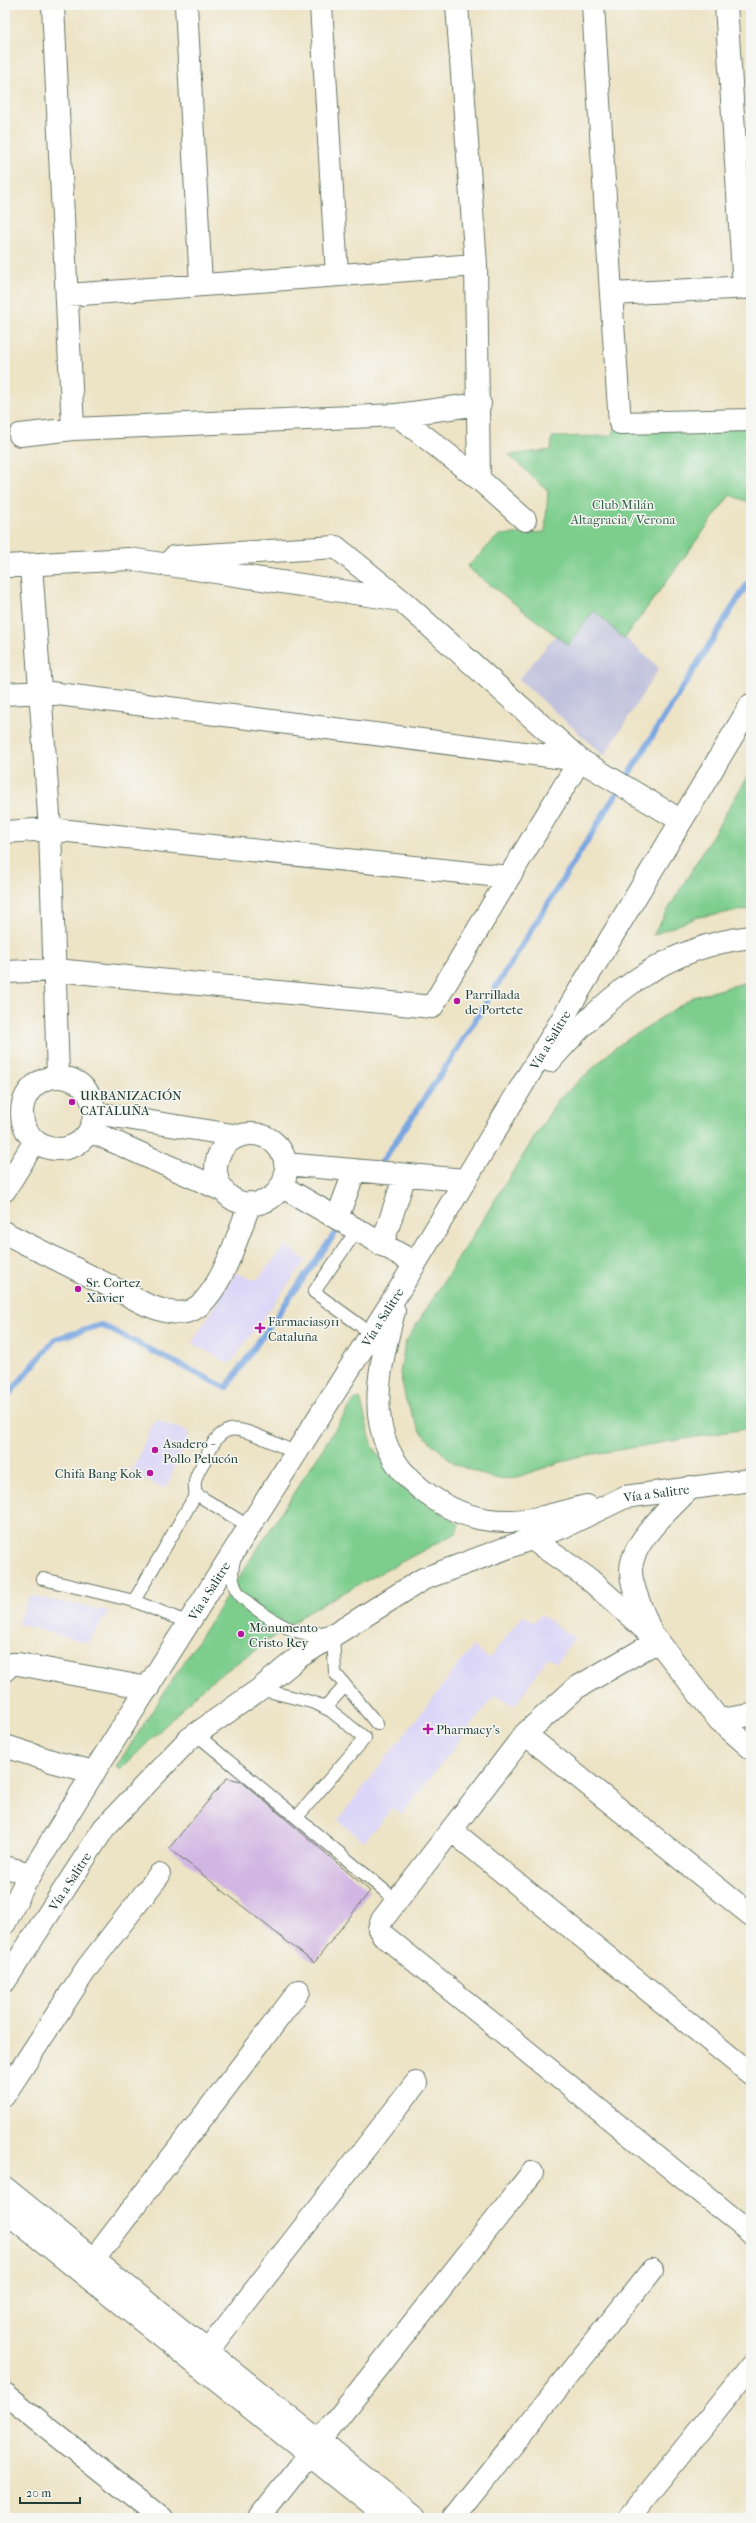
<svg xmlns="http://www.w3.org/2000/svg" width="756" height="2523" font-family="'IM FELL French Canon',serif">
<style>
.built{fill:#dbd6f7}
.industrial{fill:#c1c2dd}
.green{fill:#7dcd8d;stroke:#4e8560}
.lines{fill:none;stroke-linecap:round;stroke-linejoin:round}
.stream{stroke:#78a6e1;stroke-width:6}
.building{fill:#d1b6e3}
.lane-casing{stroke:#677767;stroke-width:14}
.street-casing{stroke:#677767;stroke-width:24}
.primary-casing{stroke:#677767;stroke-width:24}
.lane{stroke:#fff;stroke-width:12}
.street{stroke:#fff;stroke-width:22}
.primary{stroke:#fff;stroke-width:22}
.poi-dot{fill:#b5179e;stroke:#f6f6f2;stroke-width:1.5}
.labels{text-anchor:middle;stroke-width:3;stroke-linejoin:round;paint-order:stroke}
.park-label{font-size:13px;fill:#36614a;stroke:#f6f6f2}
.poi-label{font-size:13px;fill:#1f3d34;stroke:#f6f6f2;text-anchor:start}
.street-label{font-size:13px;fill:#1f3d34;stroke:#f6f6f2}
</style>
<rect width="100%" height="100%" fill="#f6f6f2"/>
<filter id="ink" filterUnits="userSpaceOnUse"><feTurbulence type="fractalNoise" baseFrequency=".025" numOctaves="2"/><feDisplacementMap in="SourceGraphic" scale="8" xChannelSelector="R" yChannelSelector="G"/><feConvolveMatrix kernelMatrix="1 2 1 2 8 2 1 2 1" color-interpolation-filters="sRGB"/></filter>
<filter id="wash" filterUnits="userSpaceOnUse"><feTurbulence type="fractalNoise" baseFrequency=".012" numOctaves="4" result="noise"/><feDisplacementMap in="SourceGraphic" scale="16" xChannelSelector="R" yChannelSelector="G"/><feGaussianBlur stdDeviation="0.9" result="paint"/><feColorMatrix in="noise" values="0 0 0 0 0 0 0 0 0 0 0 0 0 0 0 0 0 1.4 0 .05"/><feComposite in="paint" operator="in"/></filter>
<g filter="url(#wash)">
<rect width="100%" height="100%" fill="#ede3c5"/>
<path class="built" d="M286,1245L306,1260L230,1364L192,1343L235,1273L257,1280Z
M155,1419L190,1433L166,1489L131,1473Z
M30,1596L109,1611L88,1643L17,1624Z
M523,1615L534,1622L541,1615L574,1638L557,1663L548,1657L514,1707L496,1694L402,1814L392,1808L364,1842L338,1820L473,1646L489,1659Z"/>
<path class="industrial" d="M594,610L659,668L604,756L519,679L556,635L568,644Z"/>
<path class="green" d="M616,428H751V503L730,495L624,639L594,610L568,645L467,567L499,535L545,532L548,491L509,455L551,450L552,437L611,436Z
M751,771V909L698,917L653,935Z
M751,981V1428L576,1457L514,1478L495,1479L455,1464L428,1440L419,1429L406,1401L400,1373L405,1343L558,1100L616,1047L693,997Z
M360,1398L372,1445L396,1483L459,1524L456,1533L309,1611L205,1686L120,1770L116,1767L354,1400Z"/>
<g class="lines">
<path class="stream" d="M378,1168L451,1059L751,578
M5,1399L55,1339L101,1325L226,1388L341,1225"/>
</g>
<g id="blocks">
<path class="building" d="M227,1778L241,1781L370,1891L314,1963L169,1848Z"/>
</g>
</g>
<g filter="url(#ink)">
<use href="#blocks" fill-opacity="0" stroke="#677767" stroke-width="1"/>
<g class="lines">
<g class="lane-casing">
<path id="lane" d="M357,1230L314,1292L372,1334
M250,1527L196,1494C192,1481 198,1472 205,1460C210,1449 216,1433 230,1430C244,1426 282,1447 296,1453
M234,1559C232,1569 231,1577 235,1587C241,1602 280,1626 296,1631C306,1635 322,1634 332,1630
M43,1579L134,1601
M189,1623L134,1601L196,1494
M333,1635L335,1673L377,1724
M260,1689L315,1703L331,1711L365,1738L297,1817
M325,1708L345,1686
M196,1734L397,1901"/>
</g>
<g class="street-casing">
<path id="street" d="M53,5L73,429
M186,5L201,285
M321,5L337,275
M457,5L476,265L479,479L525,520
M593,5L611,294
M726,5L744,288
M751,287L611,294L620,423L751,420
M68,295L476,265
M20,435L73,429L397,415
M479,479L397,415L480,404
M174,557L336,547L401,600
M31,565L50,829L58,1076
M5,566L129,559L401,600L580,760L680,820
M5,694L42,692L580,760
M5,832L50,829L509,877L580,760
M5,972L56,970L432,1007L509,877
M22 1113a36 36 0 1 1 72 0a36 36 0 1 1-72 0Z
M95,1113L239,1136
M90,1131L224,1191
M216 1169a35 35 0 1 1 70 0a35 35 0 1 1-70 0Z
M285,1164L465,1180
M281,1186L415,1263
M5,1190L35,1141
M337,1218L355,1170
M5,1233L145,1304C158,1309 172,1315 186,1312C218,1306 239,1231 250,1203
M382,1245L405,1175
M532,1539L589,1579L658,1641L576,1688L525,1734L382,1920L379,1929L383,1935L751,2233
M651,1633C645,1615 631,1589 631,1571C631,1541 672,1507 691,1487
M658,1641L719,1720L751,1748
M5,1670L11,1664H18L148,1688
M719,1720L751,1715
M525,1734L751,1915
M5,1746L58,1763L94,1772
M451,1830L751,2074
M5,1867L31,1874
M5,2094L87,1968L159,1875
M5,2188L415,2518
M5,2211L388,2518
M85,2271L299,1991
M199,2362L416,2083
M5,2394L161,2518
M259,2518L532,2173
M454,2518L652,2270
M629,2518L751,2366"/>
</g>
<g class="primary-casing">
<g id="primary">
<path d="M550,1061C606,996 663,947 751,937"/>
<path d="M394,1311C375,1384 360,1450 433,1498C457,1514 481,1522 510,1521C535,1521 562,1512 587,1506"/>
<path id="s1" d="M5,1923L24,1885L94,1772L398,1292L751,705"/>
<path id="s2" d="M5,1981L104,1828L189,1739L260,1689L299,1657L423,1579L563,1527L625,1497L751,1480"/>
</g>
</g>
<use href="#lane" class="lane"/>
<use href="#street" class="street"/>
<use href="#primary" class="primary"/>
</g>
</g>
<g class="poi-dot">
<circle cx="457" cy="1001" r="4"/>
<circle cx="72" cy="1102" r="4"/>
<circle cx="78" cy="1289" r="4"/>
<path d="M258 1322h4v4h4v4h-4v4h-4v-4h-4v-4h4z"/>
<circle cx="155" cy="1450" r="4"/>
<circle cx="150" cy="1473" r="4"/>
<circle cx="241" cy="1634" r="4"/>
<path d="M426 1723h4v4h4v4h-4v4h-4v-4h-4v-4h4z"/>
</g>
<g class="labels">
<g class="park-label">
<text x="623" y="509">Club Milán<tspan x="623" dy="15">Altagracia / Verona</tspan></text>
</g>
<g class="poi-label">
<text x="465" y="999">Parrillada<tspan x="465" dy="15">de Portete</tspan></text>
<text x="80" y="1100">URBANIZACIÓN<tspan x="80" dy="15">CATALUÑA</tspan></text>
<text x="86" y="1287">Sr. Cortez<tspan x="86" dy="15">Xavier</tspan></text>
<text x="268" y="1326">Farmacias911<tspan x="268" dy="15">Cataluña</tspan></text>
<text x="163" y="1448">Asadero -<tspan x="163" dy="15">Pollo Pelucón</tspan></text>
<text x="142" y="1478" text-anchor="end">Chifa Bang Kok</text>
<text x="249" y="1632">Monumento<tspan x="249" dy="15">Cristo Rey</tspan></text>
<text x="436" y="1734">Pharmacy's</text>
</g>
<g class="street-label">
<text dy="5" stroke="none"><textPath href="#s1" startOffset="1038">Vía a Salitre</textPath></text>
<text dy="5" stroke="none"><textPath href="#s1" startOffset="714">Vía a Salitre</textPath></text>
<text dy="5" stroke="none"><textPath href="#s2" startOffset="839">Vía a Salitre</textPath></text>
<text dy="5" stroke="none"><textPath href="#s1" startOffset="390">Vía a Salitre</textPath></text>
<text dy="5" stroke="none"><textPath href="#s2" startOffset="119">Vía a Salitre</textPath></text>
</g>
</g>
<rect width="756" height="2523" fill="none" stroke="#f6f6f2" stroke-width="20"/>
<path d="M20 2497v6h60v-6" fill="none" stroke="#1f3d34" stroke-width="2"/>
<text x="26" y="2497" font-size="12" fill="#1f3d34" stroke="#f6f6f2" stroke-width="3" paint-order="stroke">20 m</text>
</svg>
